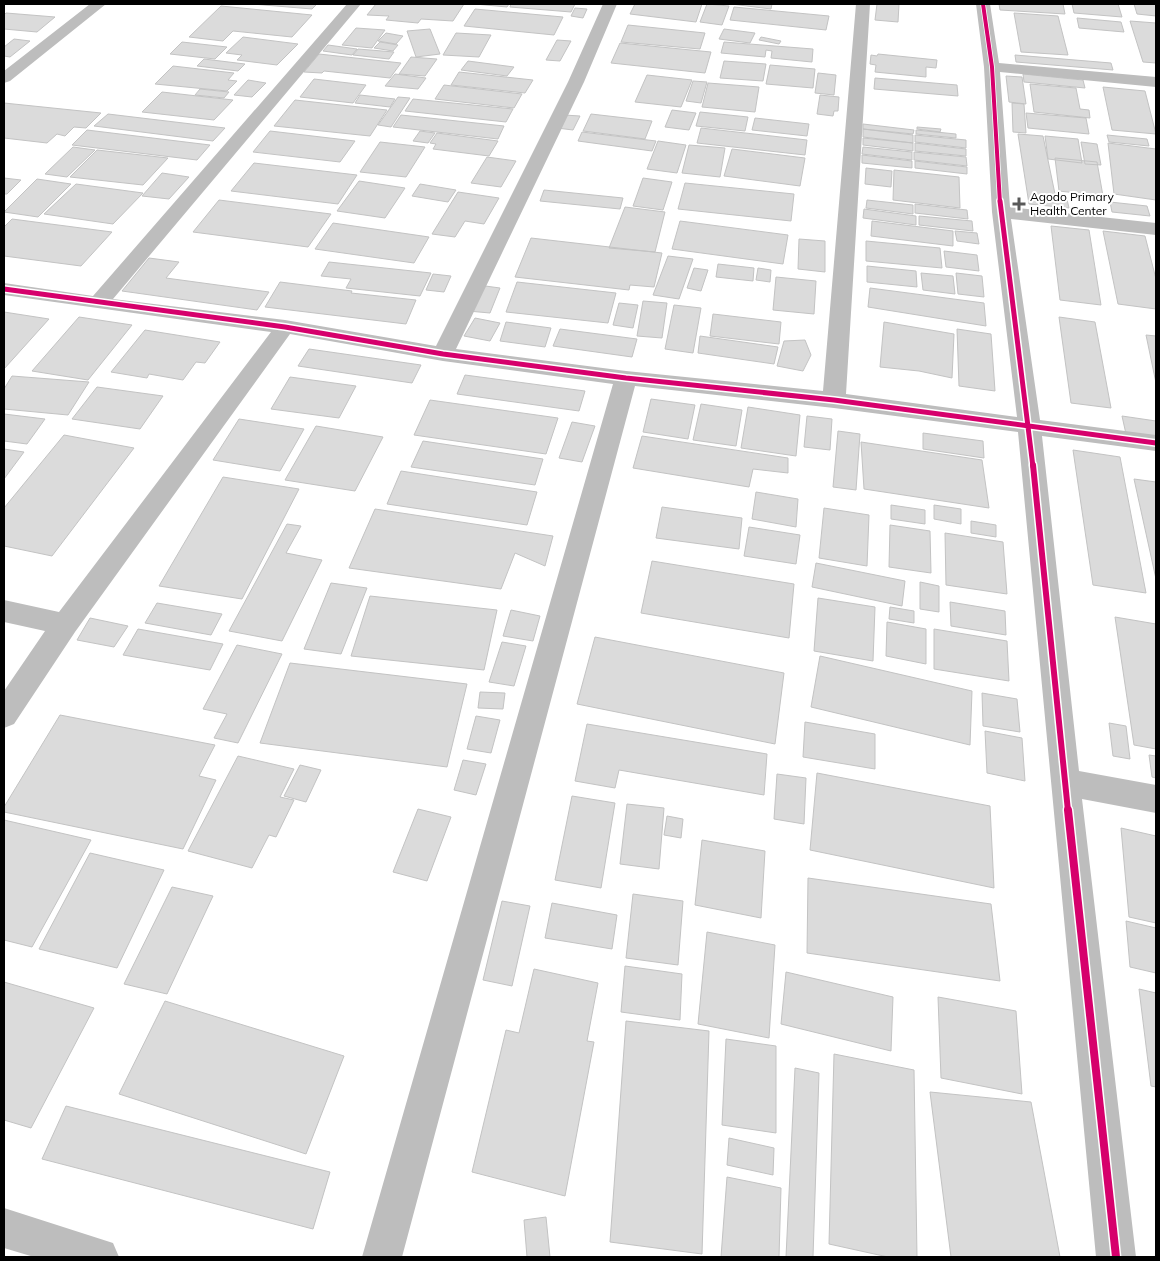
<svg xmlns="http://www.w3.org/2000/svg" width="1160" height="1261" font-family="Mulish,sans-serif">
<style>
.building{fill:#dbdbdb;stroke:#c3c3c3}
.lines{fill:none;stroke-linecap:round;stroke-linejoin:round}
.minor{fill:#bdbdbd;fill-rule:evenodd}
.cycleway-far3-casing{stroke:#fff;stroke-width:5.5}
.cycleway-far2-casing{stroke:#fff;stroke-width:8}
.cycleway-far1-casing{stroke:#fff;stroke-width:9}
.cycleway-casing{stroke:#fff;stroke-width:11}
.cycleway-far3{stroke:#d6006c;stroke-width:4}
.cycleway-far2{stroke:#d6006c;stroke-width:5}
.cycleway-far1{stroke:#d6006c;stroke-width:6}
.cycleway{stroke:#d6006c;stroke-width:8}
.poi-dot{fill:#595959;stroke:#fff;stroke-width:2}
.labels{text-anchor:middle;stroke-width:4;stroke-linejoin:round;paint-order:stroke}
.far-poi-label{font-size:12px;fill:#000;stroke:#fff;text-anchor:start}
</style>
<rect width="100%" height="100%" fill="#fff"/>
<path class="building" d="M252,4H317L312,9Z
M376,4H464L453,21L421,19L418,23L386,20L389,16L367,15Z
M475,4H509L507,7Z
M511,4H575L571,12L510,7Z
M635,4H702L696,22L630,14Z
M707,4L729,6L722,25L700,22Z
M731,4H772L771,9Z
M877,4H899L898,22L875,20Z
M999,4H1063L1065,14L1000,10Z
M1072,4H1118L1122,17L1074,13Z
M1134,4H1156V16L1137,14Z
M221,6L312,15L292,37L233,31L223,41L189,37Z
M734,7L829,16L826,30L730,20Z
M575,8L587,9L583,18L571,16Z
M475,9L563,17L554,35L464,26Z
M6,13L55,17L37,32L4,29V15Z
M1014,13L1058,16L1068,55L1021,52Z
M1077,18L1121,22L1124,32L1079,28Z
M1130,21L1156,23V63L1143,62Z
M628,25L705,33L700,49L621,42Z
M356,28L385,30L372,48L342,45Z
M430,29L440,54L416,57L407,31Z
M724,29L755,33L750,43L719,39Z
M386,33L403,36L396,44L378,41Z
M456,33L491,35L479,57L443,55Z
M243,37L298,44L277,65L237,60L242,55L226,53Z
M761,37L781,41L779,44L759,40Z
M14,39L30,41L10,57L4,56V47Z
M557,40L571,41L560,61L546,60Z
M182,42L227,47L215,59L170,54Z
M380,42L398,45L393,51L374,48Z
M724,42L813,49L812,62L771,58L772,51L766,50L765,57L721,53Z
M620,43L711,52L705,73L611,63Z
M328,45L357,49L352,55L323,51Z
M358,49L394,52L389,59L353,55Z
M319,54L401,63L390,78L324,71L322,73L304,72Z
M878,54L937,60L936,68L926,67V77L875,72L876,65L870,64L871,55L877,56Z
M1015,55L1111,63L1113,70L1016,62Z
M411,57L437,59L425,76L399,74Z
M204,59L245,64L238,71L197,66Z
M468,61L514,67L507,76L461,70Z
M724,61L766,64L763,81L720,78Z
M770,65L815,69L813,88L766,84Z
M173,66L234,73L228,80L237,81L227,91L155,84Z
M459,72L533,80L525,93L451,85Z
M818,73L836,75L834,95L815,93Z
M395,74L426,78L418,89L385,86Z
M1023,74L1083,80L1085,88L1024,82Z
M647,75L692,80L681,107L635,102Z
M1006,76L1022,77L1026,104L1009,102Z
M875,78L957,85L958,96L874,89Z
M314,79L366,85L353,103L300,97Z
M248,80L266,83L252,97L234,95Z
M693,81L707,82L701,103L686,101Z
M708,83L759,87L755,112L702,107Z
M1030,84L1076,88L1080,109L1089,110L1090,118L1034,112Z
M444,85L522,94L514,108L435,99Z
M1103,87L1145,91L1156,134L1112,130Z
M200,89L229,92L224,98L195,95Z
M162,92L233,100L214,120L142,112Z
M360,95L395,99L390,107L355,103Z
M820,95L839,97L838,111H834L833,116L817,114Z
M398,97L410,98L391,127L378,125Z
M413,99L513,109L506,122L405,111Z
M295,100L387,110L370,136L274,126Z
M4,103L101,113L86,128L74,127L65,136L57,134L47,143L4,138Z
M1012,103L1024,104L1026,133L1013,132Z
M672,110L696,113L689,130L665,127Z
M700,112L748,117L745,131L696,126Z
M1026,113L1086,118L1089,134L1028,128Z
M108,114L225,128L213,141L94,126Z
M591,114L652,121L645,139L583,131Z
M401,115L504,126L498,139L393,127Z
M564,115L580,116L573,130L557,128Z
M755,118L809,124L807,136L752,130Z
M863,124L914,130L913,134L863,129Z
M917,127L941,129L940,132L917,129Z
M701,128L807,140L805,155L697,143Z
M863,129L913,135V143L863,137Z
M87,130L210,145L197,160L72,145Z
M916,130L956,134V138L916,134Z
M270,131L355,141L340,162L253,152Z
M420,131L435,133L428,143L413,141Z
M582,132L656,141L652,151L578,141Z
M437,133L498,141L489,156L433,149L436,144L430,143Z
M1018,134L1043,136L1055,194L1066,195L1069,208L1029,204Z
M915,135L966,140V148L915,142Z
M1107,135L1147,139L1149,146L1109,142Z
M1045,136L1078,139L1082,163L1048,159Z
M863,138L913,143V151L863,145Z
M658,141L686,145L677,173L647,169Z
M380,142L425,147L406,177L360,172Z
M1081,142L1097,144L1101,165L1085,164Z
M915,143L966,149V156L915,151Z
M1108,143L1156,149V200L1114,194Z
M689,145L725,148L720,177L682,173Z
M73,147L95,150L67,177L45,174Z
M863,147L912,152V160L862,154Z
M732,149L805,158L800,186L724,176Z
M97,150L168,158L143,185L70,177Z
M914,152L966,157L967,166L914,160Z
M862,155L912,161V168L862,163Z
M487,157L516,161L501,187L471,183Z
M1055,158L1097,162L1103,196L1059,191Z
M915,161L967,167V174L915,168Z
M254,163L357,175L338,204L231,191Z
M866,168L892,171L891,187L865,184Z
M894,170L959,177L960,208L893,200Z
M162,173L189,177L169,199L142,196Z
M4,178L21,180L7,194H4Z
M643,178L672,182L663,210L633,206Z
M37,179L71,184L38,217L4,212Z
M359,181L405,188L385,218L337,211Z
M685,183L794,194L791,221L678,209Z
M76,184L143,193L113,224L44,214Z
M420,184L456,190L448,202L412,196Z
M544,190L623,198L620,209L540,201Z
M458,192L499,198L484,224L465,221L455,237L432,234Z
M219,200L331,214L308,247L193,232Z
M867,200L913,205V214L866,208Z
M1110,202L1147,206L1150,216L1112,212Z
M915,204L967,210L968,219L915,213Z
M625,207L665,212L655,252L609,248Z
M864,209L916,216V225L863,218Z
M919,216L972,221L973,231L919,225Z
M12,219L112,232L81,266L4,256V227Z
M680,221L788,235L783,264L672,249Z
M872,221L953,231V246L871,236Z
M333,223L429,237L414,263L315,249Z
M1051,226L1089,230L1101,305L1060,300Z
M955,231L977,233L979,244L957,241Z
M1103,231L1145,236L1156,279V309L1118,304Z
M531,238L662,253L654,287L630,285L629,290L515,277Z
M799,239L825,241V272L798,269Z
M866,241L940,248L942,268L866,261Z
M944,251L977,255L979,271L946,267Z
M668,256L693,259L679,299L653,295Z
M149,258L179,262L166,278L269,292L257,310L122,291Z
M329,262L431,273L420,296L346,288L351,279L321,276Z
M718,264L754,268L753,281L716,277Z
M867,266L916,271L917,287L867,282Z
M694,268L708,270L701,291L687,288Z
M758,268L771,270L770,282L756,280Z
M921,273L953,276L955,294L923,290Z
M956,273L982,276L984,297L958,294Z
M433,274L451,276L444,292L426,290Z
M776,277L816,281L814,314L773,310Z
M280,282L352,291L351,293L416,300L406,324L265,307Z
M517,282L616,293L608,323L506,312Z
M478,285L500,288L490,313L468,311Z
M870,288L984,303L986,326L868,307Z
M643,301L667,303L662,338L637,336Z
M619,303L638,305L633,328L613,325Z
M674,305L701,308L693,353L665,349Z
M4,312L49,319L4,369Z
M713,314L781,322L779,344L710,336Z
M79,317L132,325L88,380L32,371Z
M1059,317L1095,322L1111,408L1071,403Z
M475,318L500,323L490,341L464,336Z
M506,322L551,328L545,347L500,341Z
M884,322L954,334L952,378L919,371L880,367Z
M560,329L637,339L632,357L553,346Z
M957,329L991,334L995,391L959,386Z
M145,330L220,342L205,363L196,362L183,380L149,374L147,378L111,372Z
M1146,335L1156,336V383Z
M700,336L778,347L774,364L698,353Z
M805,340L811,355L803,371L777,366L784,341Z
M309,349L421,365L412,383L298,366Z
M465,375L585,391L579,411L457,394Z
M12,376L89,382L68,415L4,409V389Z
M290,377L356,386L339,418L271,409Z
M97,387L163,396L140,429L72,419Z
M651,399L695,405L688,439L643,432Z
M430,400L558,418L546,454L414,435Z
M701,404L742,410L736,446L693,440Z
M748,407L800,415L796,456L741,448Z
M4,414L45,419L27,444L4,441Z
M807,416L832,419L830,450L804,447Z
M1122,416L1156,421V438L1126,434Z
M239,419L304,429L280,471L213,460Z
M572,422L595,426L582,462L559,458Z
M316,426L383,437L355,491L285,480Z
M838,431L860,434L856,490L833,487Z
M923,433L983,441L984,458L923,449Z
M64,435L134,448L52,556L4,546V508Z
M642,436L788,458V473L753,469L749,487L633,468Z
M423,441L543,459L535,485L411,467Z
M861,442L982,460L989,508L864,489Z
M4,449L24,452L4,479Z
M1073,450L1120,457L1146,593L1093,585Z
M401,471L537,492L527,525L387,504Z
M223,477L299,489L242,599L159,586Z
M1134,479L1156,482V579Z
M756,492L798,499L796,527L752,519Z
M891,505L925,510V524L891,519Z
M934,505L961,509V524L934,519Z
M662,507L742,518L739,549L656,538Z
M824,508L869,515L867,566L819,558Z
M375,509L553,536L545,566L515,553L501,589L349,568Z
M971,521L996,525V537L971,533Z
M287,524L301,526L286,553L322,560L282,641L229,631Z
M890,525L930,531L931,573L889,567Z
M749,527L800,535L796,564L744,556Z
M945,533L1003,542L1007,594L946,585Z
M652,561L794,584L789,638L641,613Z
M816,563L905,581L902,606L812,587Z
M920,582L939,586V612L920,609Z
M331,583L367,588L341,654L304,649Z
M370,596L497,610L484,670L351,656Z
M818,598L875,607L873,661L814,651Z
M950,602L1005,611L1006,635L951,626Z
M157,603L222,614L211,635L145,623Z
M890,607L914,611V623L889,619Z
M511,610L540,616L533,641L503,636Z
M1115,617L1156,624V749L1134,745Z
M90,618L128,626L114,647L77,640Z
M887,622L926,629V664L886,656Z
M138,629L223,644L210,670L123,655Z
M934,629L1007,641L1009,681L934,669Z
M595,637L784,673L775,744L577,704Z
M502,642L526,646L514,686L489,682Z
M237,645L282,654L238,743L214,738L227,714L203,709Z
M820,656L972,691L970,745L811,707Z
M290,663L467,684L447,767L260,743Z
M480,692L505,693L503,709L478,708Z
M982,693L1017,699L1020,732L983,726Z
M60,715L215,745L199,776L216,780L183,849L4,812V807Z
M476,716L500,720L491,753L467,749Z
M805,722L875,734V769L803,757Z
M1109,723L1126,726L1130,759L1113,756Z
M587,724L767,754L764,795L619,770L615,788L575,781Z
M985,731L1022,738L1025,781L987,773Z
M1149,755L1156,756V778L1152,777Z
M238,756L294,769L280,797L294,800L276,837L269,835L252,868L188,851Z
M463,760L486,764L476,795L454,790Z
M300,765L321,770L306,802L284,796Z
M817,773L990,806L994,888L810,850Z
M777,774L806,778L804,824L774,819Z
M572,796L615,803L601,888L555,880Z
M627,804L664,808L659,869L620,864Z
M418,809L451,817L427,881L393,872Z
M667,816L683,819L681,838L664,835Z
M4,820L91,840L32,947L4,940Z
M1121,828L1156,836V923L1129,917Z
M702,840L765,851L761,918L695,905Z
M90,853L164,870L117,968L39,949Z
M808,878L991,904L1000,981L807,953Z
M172,887L213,896L167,994L124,984Z
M633,894L683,901L678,965L626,958Z
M502,901L530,906L512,986L483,980Z
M552,903L617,915L612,949L545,938Z
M1126,921L1156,928V973L1130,967Z
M707,932L775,945L769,1038L698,1024Z
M625,966L682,974L680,1020L621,1012Z
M534,969L598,983L587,1041L594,1042L565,1196L472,1172L506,1030L519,1033Z
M786,972L893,997L891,1051L781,1024Z
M4,982L94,1008L31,1128L4,1120Z
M1139,989L1156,993V1087L1151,1086Z
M938,997L1016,1011L1022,1094L941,1078Z
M165,1001L344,1056L306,1154L119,1094Z
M626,1021L709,1031L702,1254L610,1242Z
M726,1039L776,1046V1133L722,1125Z
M834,1054L914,1070L917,1257H888L829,1244Z
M795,1068L819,1073L813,1257H786Z
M930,1092L1031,1102L1060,1257H951Z
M66,1106L330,1172L313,1229L42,1159Z
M729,1138L774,1148L773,1175L727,1165Z
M727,1177L781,1188L779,1257H721Z
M546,1217L550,1257H527L524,1220Z"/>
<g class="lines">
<path class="minor" d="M90,4H106L10,81L4,83V71Z
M347,4H361L113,299L285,320L436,346L568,82L603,4H617L584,82L456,349L626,371L823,391L856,4H870L846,394L1017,417L992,212L984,67L976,4H990L999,63L1156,77V87L1000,72L1010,207L1156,223V235L1011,219L1040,420L1156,435V451L1042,436L1079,771L1156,785V813L1082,799L1136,1257H1096L1018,432L834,408L635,386L402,1257H362L613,384L443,361L290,334L75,632L14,724L4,728V691L45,631L4,622V600L59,612L271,332L4,295V283L93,296Z
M4,1208L113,1243L119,1257H34L4,1248Z"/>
<g class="cycleway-far3-casing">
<path id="cycleway-far3" d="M983,4L992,67L1000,203"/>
</g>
<g class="cycleway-far2-casing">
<path id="cycleway-far2" d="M1000,201L1033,467
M4,289L285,327L443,354L626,378L834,400L1156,443"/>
</g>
<g class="cycleway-far1-casing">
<path id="cycleway-far1" d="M1033,465L1068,811"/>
</g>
<g class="cycleway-casing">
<path id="cycleway" d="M1068,810L1116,1257"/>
</g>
<use href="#cycleway-far3" class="cycleway-far3"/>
<use href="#cycleway-far2" class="cycleway-far2"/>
<use href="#cycleway-far1" class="cycleway-far1"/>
<use href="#cycleway" class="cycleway"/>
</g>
<path class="poi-dot" d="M1016.5 196.5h5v5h5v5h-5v5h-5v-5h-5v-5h5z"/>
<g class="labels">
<g class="far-poi-label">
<text x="1030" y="201">Agodo Primary<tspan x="1030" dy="14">Health Center</tspan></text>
</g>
</g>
<rect width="1160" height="1261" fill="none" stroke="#000000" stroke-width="10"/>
</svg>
